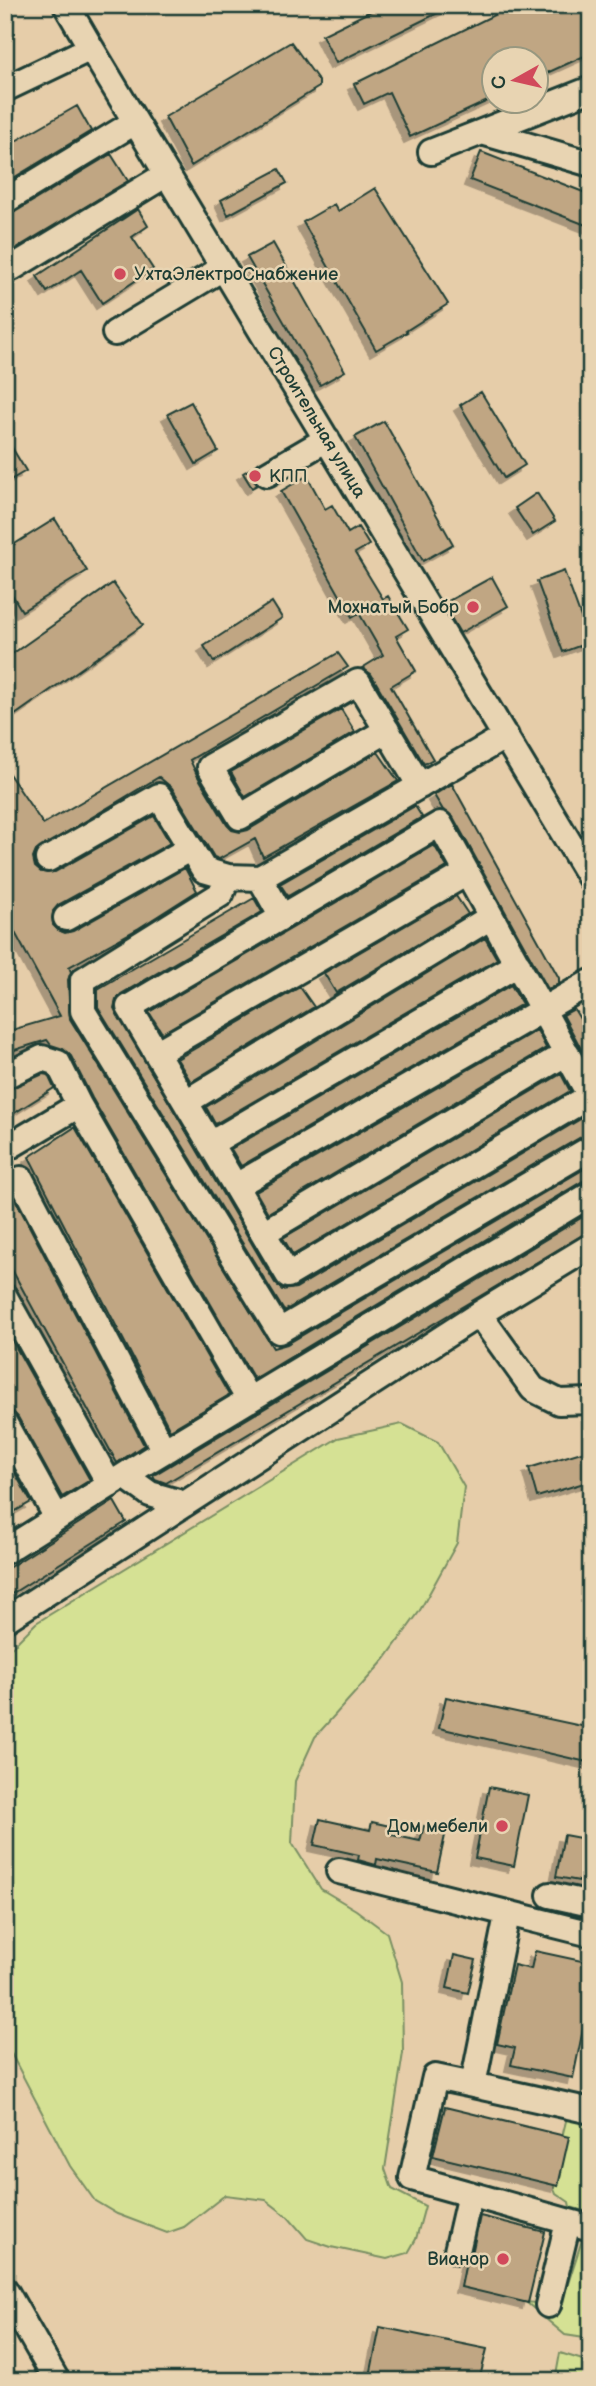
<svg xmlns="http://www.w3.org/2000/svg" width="596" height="2386" font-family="'Balsamiq Sans',sans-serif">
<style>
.green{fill:#d5e194;stroke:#7a8f64;stroke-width:2}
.building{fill:#c0a683;stroke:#1f3d34;stroke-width:2;filter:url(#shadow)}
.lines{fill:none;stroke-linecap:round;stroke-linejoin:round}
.minor-casing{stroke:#1f3d34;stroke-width:30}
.minor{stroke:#e8d4b2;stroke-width:24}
.poi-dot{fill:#d1495b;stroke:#e8d4b2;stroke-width:2.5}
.labels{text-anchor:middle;stroke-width:5;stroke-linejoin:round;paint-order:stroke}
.poi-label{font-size:18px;fill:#1f3d34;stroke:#e8d4b2;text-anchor:end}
.street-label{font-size:18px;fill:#1f3d34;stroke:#e8d4b2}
</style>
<defs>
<filter id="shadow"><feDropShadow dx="-6" dy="6" stdDeviation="0" flood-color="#0004"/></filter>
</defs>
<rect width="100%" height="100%" fill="#e6cda9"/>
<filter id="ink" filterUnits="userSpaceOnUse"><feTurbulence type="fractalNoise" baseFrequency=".0143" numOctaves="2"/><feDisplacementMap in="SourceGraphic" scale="14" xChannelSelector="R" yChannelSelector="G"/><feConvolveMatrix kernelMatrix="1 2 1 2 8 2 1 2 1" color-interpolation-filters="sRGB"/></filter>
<g filter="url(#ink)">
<path class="green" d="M402,1424L438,1442L464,1487L457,1543L419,1612L385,1659L315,1737L295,1781L292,1843L321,1889L356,1910L387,1933L402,1982L403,2053L385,2169L392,2189L425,2206L416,2239L408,2253L387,2259L331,2247L307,2239L288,2217L266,2200L225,2195L184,2227L167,2233L117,2214L95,2201L70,2166L5,2042V1654L36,1623L338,1438Z
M568,2113H591V2213L570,2207L569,2202L556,2193L554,2188L563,2155V2133Z
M591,2235V2339L565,2335L526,2302L545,2304L553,2298L563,2299L583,2237Z
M560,2353L589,2362L584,2381H555Z
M5,2355L20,2381H5Z"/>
<path class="building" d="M383,5H454L336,63L322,35Z
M514,5H591V53L536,78V60H494V98L410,137L389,92L364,104L354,84Z
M291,42L319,81V87L191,166L165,117Z
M77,106L91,131L5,183V147Z
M481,152L591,195V227L470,180Z
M111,154L128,181L5,255V218Z
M279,169L287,183L228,215L221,200Z
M375,188L448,304L406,331L407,332L376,350L303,222L334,204L338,211Z
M138,209L148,226L132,237L153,269L102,303L81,270L47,292L37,276Z
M273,243L345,371L320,385L247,257Z
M481,392L525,465L504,478L460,405Z
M191,402L218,451L196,464L168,414Z
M384,421L453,544L423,561L355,437Z
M5,436L26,471L5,483Z
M255,466L252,475L257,485L252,488L243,473Z
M307,476L325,509L332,505L348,533L358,527L369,545L355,553L383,599L388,596L408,629L396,636L416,671L391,686L433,759L424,764L371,674L362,668L383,655L359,613L352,617L281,491Z
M537,493L555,521L533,535L515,508Z
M55,519L87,571L22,611L5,583V550Z
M564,571L590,642L563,652L537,581Z
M492,577L508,606L460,633L443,604Z
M113,583L143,625L5,722V659Z
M272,602L282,618L214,662L204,646Z
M338,653L348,667L190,760L197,775L227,825L232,830L240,832L248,830L378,752L398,781L263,857L255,839L219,859L214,857L172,788L159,777L36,851L33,858L35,867L41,872H55L154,816L170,843L58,905L53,911V925L58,930L65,933L73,931L185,868L197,891L139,928L69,967L71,972L68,980L70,1019L273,1348L287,1344L591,1165V1179L583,1181L254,1379L92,1098L71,1056L63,1049L51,1045L47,1040L5,1053V1032L60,1016L5,914V768L43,824Z
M341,709L355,732L245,797L231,772Z
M452,784L559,978V983L555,986L548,989L453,817L443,810L434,795Z
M415,806L422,817L288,896L280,884Z
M434,845L447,867L162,1033L149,1012Z
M456,896L468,914L336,993L324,973Z
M254,898L262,912L121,994L116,1000L114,1008L275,1283L282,1290L296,1288L589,1114L591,1117V1131L284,1311L98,1007V989Z
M485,938L497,959L215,1124L206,1107Z
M511,985L522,1004L241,1166L231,1149Z
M300,987L314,1007L191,1082L177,1059Z
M574,1009L591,1037V1067L563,1015Z
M537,1030L546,1048L268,1213L256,1192Z
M43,1074L48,1075L54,1088L5,1119V1091Z
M561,1074L570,1091L293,1255L283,1238Z
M75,1127L229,1395L170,1430L29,1157Z
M5,1180L144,1445L117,1463L5,1257Z
M591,1212V1230L166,1483L155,1479L153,1475L157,1473Z
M5,1328L90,1480L62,1497L18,1417L12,1411L5,1409Z
M591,1449V1481L537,1497L529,1468Z
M5,1455L31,1502L5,1517Z
M114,1501L126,1522L5,1598V1570Z
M446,1697L591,1728V1763L439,1728Z
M489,1787L528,1795L514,1866L475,1858Z
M320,1819L370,1830L372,1822L394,1827L392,1835L420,1841L424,1826L446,1831L437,1872L377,1859L376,1865L358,1860L359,1855L314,1845Z
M564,1835L591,1840V1883L556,1877Z
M535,1951L591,1963V2006L588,2005L573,2078L511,2065L515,2048L497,2044L514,1965L531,1969Z
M454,1955L476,1960L468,1993L447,1988Z
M445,2107L569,2137L558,2186L433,2156Z
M480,2216L545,2232L528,2303L461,2287L466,2262L472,2254Z
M380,2327L487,2349L479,2381H369Z"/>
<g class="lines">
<g class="minor-casing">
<path id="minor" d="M66,5L91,48
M5,89L91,48L591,879
M482,132L591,164
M431,152L591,89
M8,199L135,122
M12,268L167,174
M115,333L223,268
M267,474L327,439
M387,730L240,817L210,767L358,682L420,786
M440,824L590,1096L288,1275L129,1007Z
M48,859L159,796L204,870L228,877L260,878L506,736
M228,877L221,894L83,980V1011L279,1331L591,1148
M260,878L282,917
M66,918L191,848
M156,1053L467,873
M5,1076L42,1058L58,1063L79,1105
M186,1102L491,917
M210,1144L518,964
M5,1149L79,1105L249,1400
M21,1179L164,1451
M236,1186L591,982
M263,1233L567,1053
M5,1297L110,1485
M479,1314L533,1389L559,1402L591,1401
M5,1424L57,1518
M125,1476L150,1494L185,1504
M5,1551L149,1460L591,1194
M5,1620L479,1314L591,1246
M339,1871L591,1934
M550,1895L591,1904
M507,1915L473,2085L435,2077L412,2178L591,2228
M473,2085L591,2111
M457,2251L470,2194
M5,2290L57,2381
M548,2305L568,2222"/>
</g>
<use href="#minor" class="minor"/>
</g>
</g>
<g class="poi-dot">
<circle cx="120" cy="274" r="7"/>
<circle cx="255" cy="476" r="7"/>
<circle cx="473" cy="607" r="7"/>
<circle cx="502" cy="1826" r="7"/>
<circle cx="503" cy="2259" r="7"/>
</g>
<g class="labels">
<g class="poi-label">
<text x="134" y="280" text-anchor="start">УхтаЭлектроСнабжение</text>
<text x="269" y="482" text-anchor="start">КПП</text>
<text x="459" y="613">Мохнатый Бобр</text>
<text x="488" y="1832">Дом мебели</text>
<text x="489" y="2265">Вианор</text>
</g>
<g class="street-label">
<text transform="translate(317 422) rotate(59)" y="6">Строительная улица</text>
</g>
</g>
<rect width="596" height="2386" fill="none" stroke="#e8d4b2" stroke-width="28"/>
<rect x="14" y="14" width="568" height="2358" fill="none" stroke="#1f3d34" stroke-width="2.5" filter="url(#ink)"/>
<g transform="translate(515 80) rotate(262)"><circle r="33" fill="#e8d4b2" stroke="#989880" stroke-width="2"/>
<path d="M0-5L12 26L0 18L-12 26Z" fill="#d1495b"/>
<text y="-10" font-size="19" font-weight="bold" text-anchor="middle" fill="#1f3d34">С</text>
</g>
</svg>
